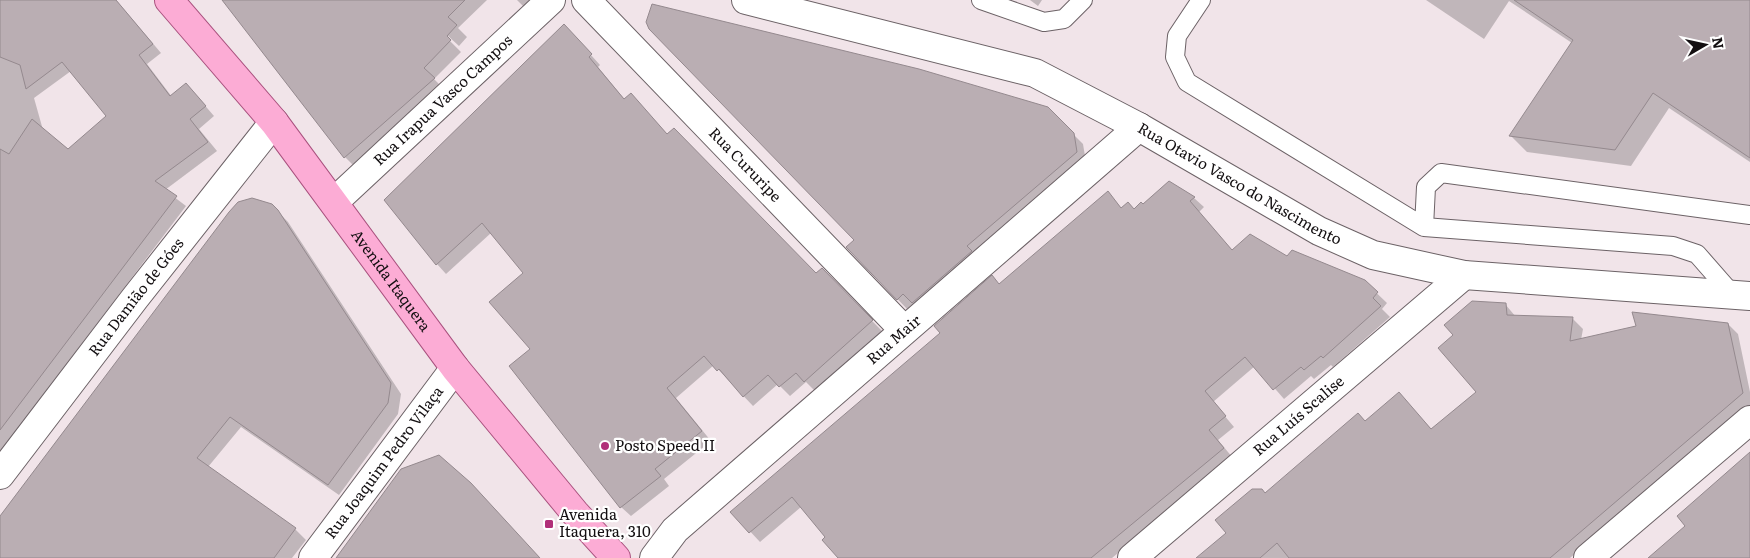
<svg xmlns="http://www.w3.org/2000/svg" width="1750" height="558" font-family="Literata,serif">
<style>
.shadow{fill:#0003;fill-rule:evenodd}
.building{fill:#baaeb3;stroke:#94898e}
.lines{fill:none;stroke-linecap:round;stroke-linejoin:round}
.service-casing{stroke:#6c6266;stroke-width:20}
.minor-casing{stroke:#6c6266;stroke-width:30}
.primary-casing{stroke:#a9517e;stroke-width:30}
.service{stroke:#fff;stroke-width:18}
.minor{stroke:#fff;stroke-width:28}
.primary{stroke:#fcacd5;stroke-width:28}
.poi-dot{fill:#b12f79;stroke:#fff;stroke-width:2}
.labels{text-anchor:middle;stroke-width:4.5;stroke-linejoin:round;paint-order:stroke}
.street-label{font-size:15px;fill:#130f11;stroke:#fff}
.poi-label{font-size:15px;fill:#130f11;stroke:#fff;text-anchor:start}
</style>
<rect width="100%" height="100%" fill="#f1e4e9"/>
<path class="shadow" d="M0,0H116L161,53L147,64L172,97L195,94L214,116L199,129L217,151L165,190L186,206L0,452ZM71,71L108,116L68,150L43,130L34,98Z
M223,0H487L458,28L467,37L459,46L447,35L446,37L461,52L434,79L445,90L356,168L345,157Z
M517,0H547L533,16Z
M1030,0H1042L1038,6Z
M1426,0H1750V162L1669,108L1631,166L1527,152L1511,136L1572,43L1509,1L1484,39Z
M573,35L600,65L598,67L625,100L631,95L668,135L816,275L822,270L882,331L815,391L806,382L790,396L778,384L753,406L714,365L676,398L711,441L664,479L669,486L631,516L621,507L532,349L525,273L491,233L446,274L437,264Z
M1047,108L1083,144L1086,162L923,312L914,303L907,309L848,247Z
M1169,183L1194,198L1204,207L1199,212L1232,251L1287,257L1364,281L1387,303L1382,309L1390,317L1333,367L1331,365L1314,379L1311,376L1284,399L1255,366L1213,402L1234,427L1218,440L1233,458L1112,558H840L827,537L801,507L760,542L732,512L1108,193L1122,209L1134,210L1143,206Z
M271,205L288,222L401,394L398,414L339,495L241,427L208,467L295,529L306,540L292,558H0V518Z
M1505,304L1516,317L1573,319L1583,329L1581,340L1728,324L1738,334L1750,392V405L1570,558H1198L1228,533L1265,494L1358,414L1366,422L1399,394L1432,430L1478,392Z"/>
<path class="building" d="M0,0H116L153,44L139,55L170,96L186,83L206,106L190,119L208,142L155,181L177,196L0,430V149L9,154L32,119L68,149L106,116L62,62L26,89L20,65L0,57Z
M222,0H465L448,17L457,25L447,36L451,40L424,68L435,78L344,158Z
M1514,0H1750V158L1653,93L1615,150L1509,136L1573,40Z
M652,4L919,69L1048,107L1074,133L1077,152L967,246L972,251L912,303L903,294L897,300L846,247L854,240L649,29L646,22Z
M564,24L592,54L589,57L624,99L631,93L667,134L674,128L816,273L822,268L873,320L804,382L796,373L779,387L768,375L743,397L719,369L717,371L704,356L667,388L702,431L655,469L661,476L620,508L509,366L530,349L489,302L523,273L482,223L436,265L384,200Z
M1169,181L1195,197L1190,201L1232,250L1250,234L1287,256L1292,250L1365,280L1378,292L1373,298L1381,306L1323,358L1321,356L1304,370L1301,367L1273,390L1245,357L1205,391L1226,416L1209,430L1224,448L1091,558H838L822,540L825,537L792,497L749,533L730,512L940,333L934,326L992,275L999,284L1108,191L1121,208L1128,202L1134,209L1141,202L1143,204Z
M252,198L272,204L278,210L391,383L388,403L328,485L230,417L197,458L296,528L274,558H0V516L229,212L238,202Z
M1472,301L1506,303L1507,315L1573,317L1570,341L1636,326L1632,312L1728,323L1743,393L1550,558H1289L1277,543L1260,558H1196L1226,533L1215,520L1252,489H1262L1265,493L1358,413L1365,421L1399,392L1431,429L1476,392L1438,348L1453,335L1444,325Z
M1750,452V558H1648L1685,526L1677,516Z
M439,455L471,483L540,558H336L401,469Z"/>
<g class="lines">
<g class="service-casing">
<path id="service" d="M981,0L1044,22L1064,19L1083,0
M1201,0L1177,36L1175,57L1187,82L1424,227
M1732,294L1697,254L1673,246L1424,227L1426,187L1441,173L1750,215"/>
</g>
<g class="minor-casing">
<g id="minor">
<path id="s1" d="M586,0L904,330"/>
<path id="s2" d="M746,0L1035,73L1139,127L1319,231L1373,255L1464,275L1750,296"/>
<path id="s3" d="M334,202L551,0"/>
<path id="s4" d="M0,475L135,298L274,122"/>
<path id="s5" d="M313,558L455,368"/>
<path id="s6" d="M654,558L675,530L1139,127"/>
<path id="s7" d="M1132,558L1464,275"/>
<path d="M1588,558L1750,420"/>
</g>
</g>
<g class="primary-casing">
<g id="primary">
<path id="s8" d="M169,0L274,122L455,368L575,513L616,558"/>
</g>
</g>
<use href="#service" class="service"/>
<use href="#minor" class="minor"/>
<use href="#primary" class="primary"/>
</g>
<g class="poi-dot">
<circle cx="605" cy="446" r="5"/>
<rect x="544" y="519" width="10" height="10" rx="2.5"/>
</g>
<g class="labels">
<g class="street-label">
<text dy="5" stroke="none"><textPath href="#s3" startOffset="149">Rua Irapua Vasco Campos</textPath></text>
<text dy="5" stroke="none"><textPath href="#s1" startOffset="229">Rua Cururipe</textPath></text>
<text dy="5" stroke="none"><textPath href="#s2" startOffset="531">Rua Otavio Vasco do Nascimento</textPath></text>
<text dy="5" stroke="none"><textPath href="#s8" startOffset="358">Avenida Itaquera</textPath></text>
<text dy="5" stroke="none"><textPath href="#s4" startOffset="224">Rua Damião de Góes</textPath></text>
<text dy="5" stroke="none"><textPath href="#s6" startOffset="325">Rua Mair</textPath></text>
<text dy="5" stroke="none"><textPath href="#s7" startOffset="219">Rua Luís Scalise</textPath></text>
<text dy="5" stroke="none"><textPath href="#s5" startOffset="119">Rua Joaquim Pedro Vilaça</textPath></text>
</g>
<g class="poi-label">
<text x="615" y="451">Posto Speed II</text>
<text x="559" y="520">Avenida<tspan x="559" dy="17">Itaquera, 310</tspan></text>
</g>
</g>
<g transform="translate(1705 45) rotate(81)" stroke="#ffffff" stroke-width="4" paint-order="stroke">
<path d="M0-4L9 19L0 12L-9 19Z" fill="#130f11"/>
<text y="-8" font-size="14" font-weight="bold" text-anchor="middle" fill="#130f11">N</text>
</g>
</svg>
